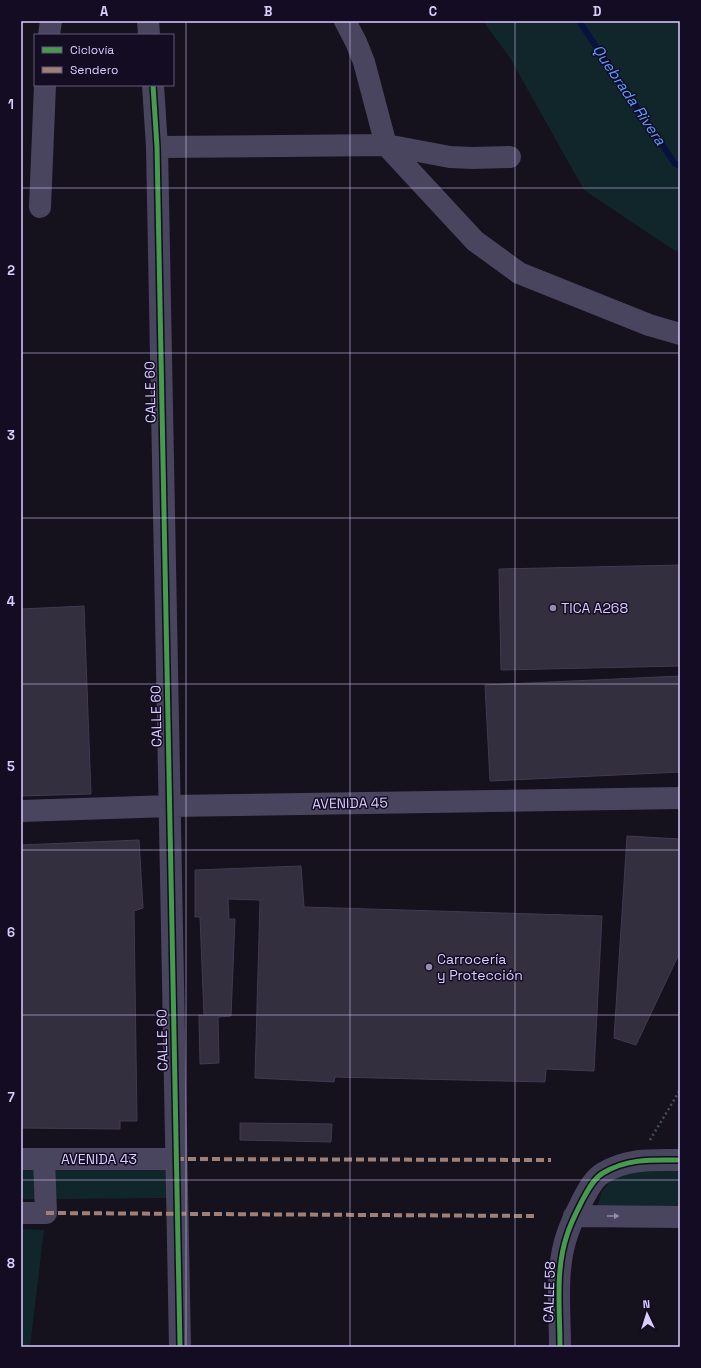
<svg xmlns="http://www.w3.org/2000/svg" width="701" height="1368" font-family="'Space Grotesk',sans-serif">
<style>
.green{fill:#10262b}
.lines{fill:none;stroke-linecap:round;stroke-linejoin:round}
.stream{stroke:#07133e;stroke-width:6}
.building{fill:#342f3f;stroke:#423a52}
.path{stroke:#454f60;stroke-width:2.5;stroke-dasharray:2 3;stroke-linecap:butt}
.minor{stroke:#4a455e;stroke-width:22}
.quiet{stroke:#9e8076;stroke-width:4;stroke-dasharray:8 4;stroke-linecap:butt}
.cycleway-casing{stroke:#130c22;stroke-width:8}
.cycleway{stroke:#469c4c;stroke-width:5}
.oneway{fill:#9289ae}
.grid{fill:none;stroke:#dacdff;stroke-width:1;stroke-opacity:0.55}
.poi-dot{fill:#958bb0;stroke:#130c22;stroke-width:1.5}
.labels{text-anchor:middle;stroke-width:3;stroke-linejoin:round;paint-order:stroke}
.street-label{font-size:14px;fill:#dacdff;stroke:#130c22}
.poi-label{font-size:14px;fill:#dacdff;stroke:#130c22;text-anchor:start}
.water-label{font-size:15px;font-style:italic;fill:#5b9cff;stroke:#130c22}
.neatline{fill:none;stroke:#dacdff;stroke-width:1.5}
.grid-label{font-size:13px;text-anchor:middle;font-weight:bold;fill:#dacdff}
</style>
<rect width="100%" height="100%" fill="#15111d"/>
<path class="green" d="M483,21H680V250L675,251L584,190L510,58Z
M21,1166H34L35,1199H21Z
M52,1166H166L168,1198L54,1199Z
M680,1169V1211H596L602,1191L610,1182L621,1175L630,1170Z
M21,1229L44,1230L30,1347H21Z"/>
<g class="lines">
<path class="stream" d="M579,21L675,164L680,166"/>
</g>
<path class="building" d="M680,565V666L501,670L499,569Z
M84,606L91,794L21,796V609Z
M680,676V772L490,781L485,685Z
M627,836L680,839V952L636,1045L614,1038Z
M139,840L143,908L134,911L137,1121H120V1129L21,1128V845Z
M301,866L304,907L602,916L594,1071L546,1069L545,1082L335,1077L334,1082L255,1078L260,900L228,899L229,919H235L231,1016L218,1017L219,1063L200,1064L199,1015L204,1016L200,917H195V870Z
M240,1123L332,1124L331,1142L240,1140Z"/>
<g class="lines">
<path class="path" d="M650,1140L680,1090"/>
<path class="minor" d="M148,21L149,35
M345,21L356,42L364,62L386,145L475,241L519,273L649,325L680,334
M49,35L51,21
M153,85L157,147L180,1347
M157,147L386,145L450,157L472,158L510,157
M40,207L45,85
M21,811L170,806L680,798
M21,1159H176
M21,1213H46L44,1160
M574,1216L680,1217
M560,1347C560,1310 555,1270 567,1235C571,1222 577,1211 583,1199C588,1190 594,1178 603,1173C628,1158 653,1160 680,1160"/>
<path class="quiet" d="M176,1159L551,1160
M46,1213L534,1216"/>
<g class="cycleway-casing">
<path id="cycleway" d="M153,85L157,147L180,1347
M560,1347C560,1310 555,1270 567,1235C571,1222 577,1211 583,1199C588,1190 594,1178 603,1173C628,1158 653,1160 680,1160"/>
</g>
<use href="#cycleway" class="cycleway"/>
</g>
<defs><path id="oneway-solid" d="M-6-.8H1V-3.2L6.5 0L1 3.2V.8H-6Z"/></defs>
<use class="oneway" href="#oneway-solid" transform="translate(613 1216)"/>
<path class="grid" d="M186,21V1347M350,21V1347M515,21V1347M21,188H680M21,353H680M21,518H680M21,684H680M21,850H680M21,1015H680M21,1180H680"/>
<g class="poi-dot">
<circle cx="553" cy="608" r="4"/>
<circle cx="429" cy="967" r="4"/>
</g>
<g class="labels">
<g class="street-label">
<text transform="translate(150 392) rotate(-91)" y="5">CALLE 60</text>
<text transform="translate(156 716) rotate(-91)" y="5">CALLE 60</text>
<text transform="translate(350 803) rotate(-1)" y="5">AVENIDA 45</text>
<text transform="translate(162 1040) rotate(-91)" y="5">CALLE 60</text>
<text x="99" y="1164">AVENIDA 43</text>
<text transform="translate(549 1292) rotate(-88)" y="5">CALLE 58</text>
</g>
<g class="poi-label">
<text x="561" y="613">TICA A268</text>
<text x="437" y="964">Carrocería<tspan x="437" dy="16">y Protección</tspan></text>
</g>
<g class="water-label">
<text transform="translate(629 95) rotate(56)" y="5">Quebrada Rivera</text>
</g>
</g>
<rect width="701" height="1368" fill="none" stroke="#130c22" stroke-width="44"/>
<rect x="34" y="34" width="140" height="52" fill="#130c22" stroke="#63597a"/>
<rect x="42" y="47" width="20" height="6" fill="#469c4c" stroke="#63597a"/>
<text x="70" y="54" font-size="12" fill="#dacdff">Ciclovía</text>
<rect x="42" y="67" width="20" height="6" fill="#9e8076" stroke="#63597a"/>
<text x="70" y="74" font-size="12" fill="#dacdff">Sendero</text>
<g transform="translate(647 1314) rotate(356)" stroke="#130c22" stroke-width="3" paint-order="stroke">
<path d="M0-3L7 15L0 10L-7 15Z" fill="#dacdff"/>
<text y="-6" font-size="11" font-weight="bold" text-anchor="middle" fill="#dacdff">N</text>
</g>
<rect x="22" y="22" width="657" height="1324" class="neatline"/>
<g class="grid-label">
<text x="104" y="16">A</text>
<text x="268" y="16">B</text>
<text x="433" y="16">C</text>
<text x="597" y="16">D</text>
<text x="11" y="109">1</text>
<text x="11" y="275">2</text>
<text x="11" y="440">3</text>
<text x="11" y="606">4</text>
<text x="11" y="771">5</text>
<text x="11" y="937">6</text>
<text x="11" y="1102">7</text>
<text x="11" y="1268">8</text>
</g>
</svg>
